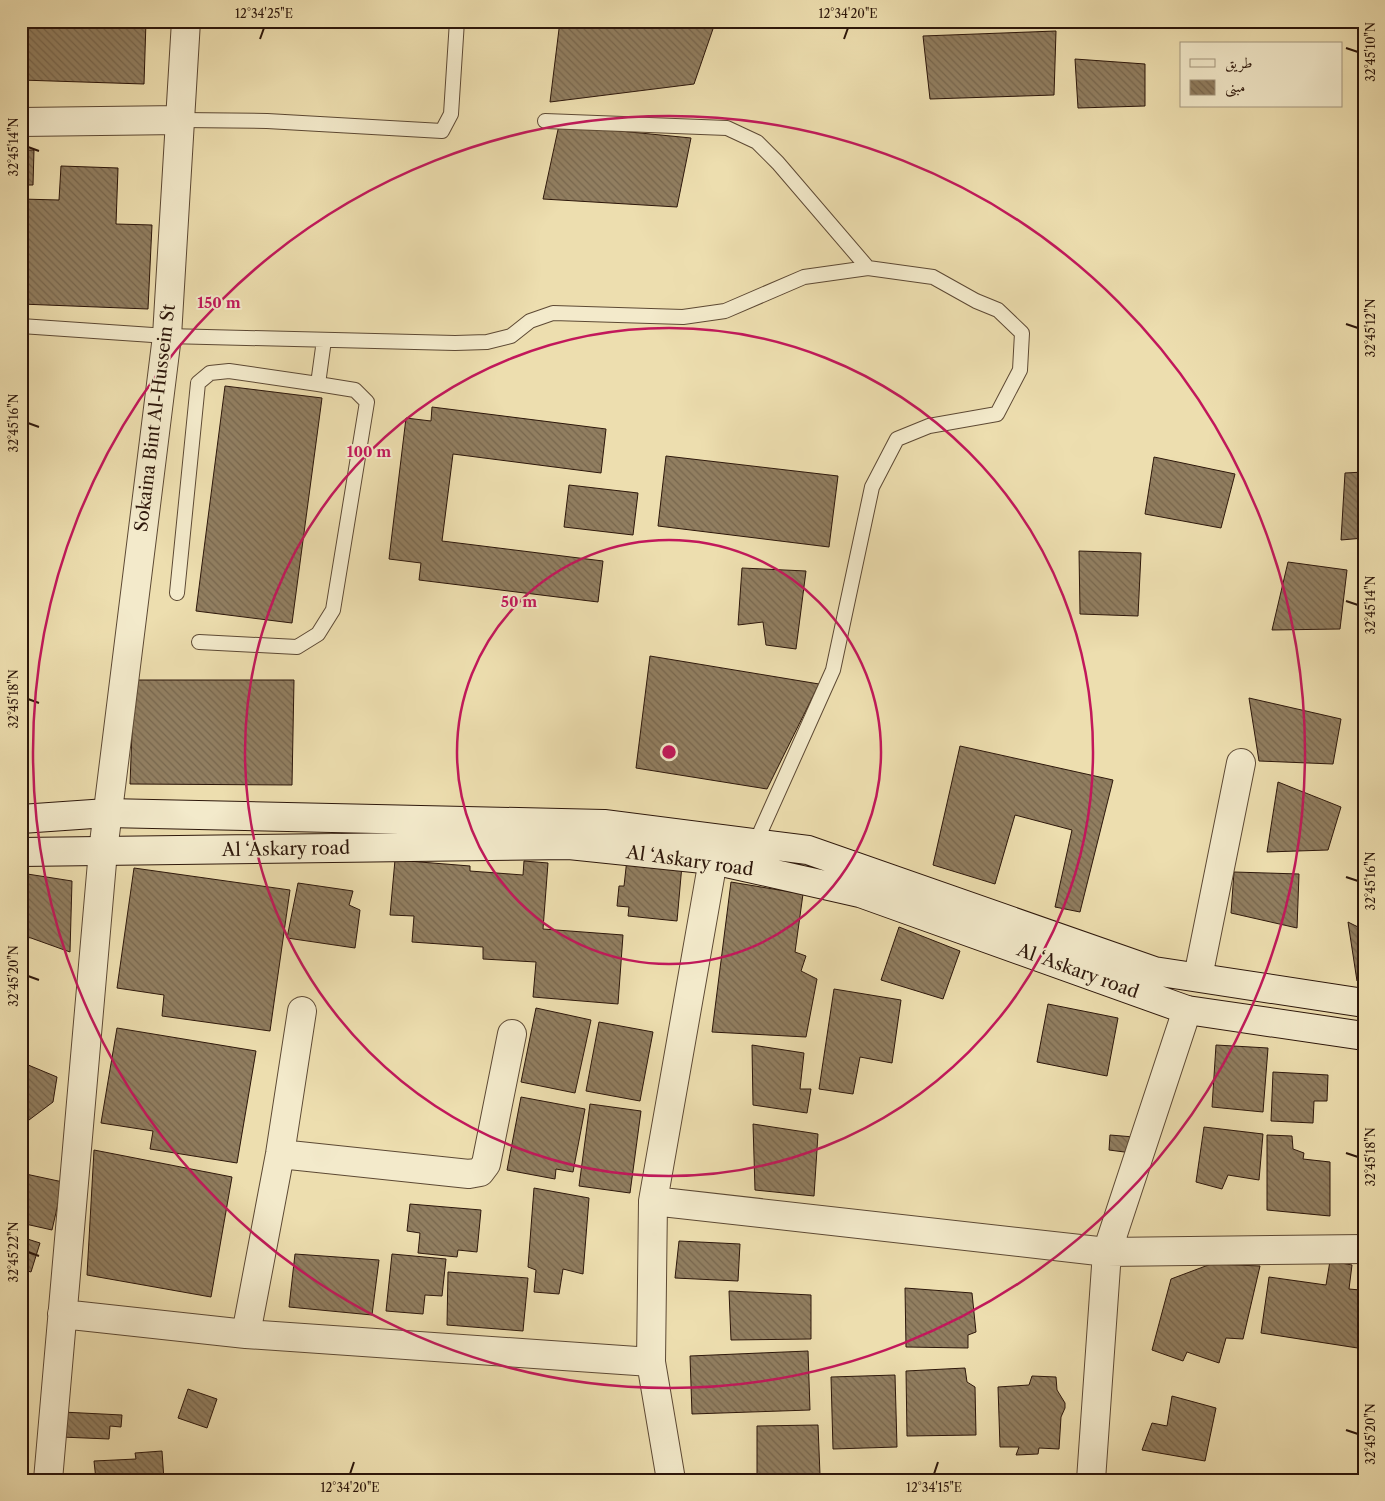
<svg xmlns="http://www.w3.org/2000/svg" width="1385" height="1501" font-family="'Libre Caslon Text',Amiri,serif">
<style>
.building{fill:url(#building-back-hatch);stroke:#2d170b}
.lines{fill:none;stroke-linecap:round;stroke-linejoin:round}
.lane-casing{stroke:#5d4934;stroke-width:16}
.street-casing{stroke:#5d4934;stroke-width:30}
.secondary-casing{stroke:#2d170b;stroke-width:30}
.lane{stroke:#f3eacb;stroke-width:14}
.street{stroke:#f3eacb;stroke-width:28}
.secondary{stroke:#f3eacb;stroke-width:28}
.ticks{fill:none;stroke:#2d170b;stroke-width:2}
.ring{fill:none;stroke:#c2185b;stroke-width:2.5}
.labels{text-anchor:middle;stroke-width:4;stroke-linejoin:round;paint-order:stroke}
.street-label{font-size:18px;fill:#2d170b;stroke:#f3eacb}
.centre{fill:#c2185b;stroke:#f3eacb;stroke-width:2.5}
.ring-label{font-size:15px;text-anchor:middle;font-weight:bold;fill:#c2185b;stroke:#f3eacb;stroke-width:4;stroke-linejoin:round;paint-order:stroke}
.neatline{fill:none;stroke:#2d170b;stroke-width:2}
.ticks-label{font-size:12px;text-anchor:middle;fill:#2d170b}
</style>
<defs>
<pattern id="building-back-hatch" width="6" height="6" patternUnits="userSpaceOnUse" patternTransform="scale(1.25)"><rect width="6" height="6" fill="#917e60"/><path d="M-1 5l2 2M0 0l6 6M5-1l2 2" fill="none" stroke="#77664d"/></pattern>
</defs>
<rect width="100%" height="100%" fill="#eddeaf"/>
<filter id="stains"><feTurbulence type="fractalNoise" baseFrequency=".004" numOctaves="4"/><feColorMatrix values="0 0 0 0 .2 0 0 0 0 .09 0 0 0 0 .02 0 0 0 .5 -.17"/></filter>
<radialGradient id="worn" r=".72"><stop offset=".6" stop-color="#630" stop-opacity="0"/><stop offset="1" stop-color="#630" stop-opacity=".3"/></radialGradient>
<path class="building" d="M21,21H146L144,84L21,80Z
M560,21H589L715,23L694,84L550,102Z
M1056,31L1054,95L930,99L923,36Z
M1075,59L1145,64V106L1078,108Z
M559,125L691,138L677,207L543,199Z
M21,150H34L33,185H21Z
M61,166L118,168L116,224L152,225L148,309L21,304V199L59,200Z
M225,386L322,398L292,623L196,611Z
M432,407L606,429L601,473L453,454L442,541L603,561L598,602L419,580L421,563L389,559L406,418L431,421Z
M666,456L838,476L829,547L658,526Z
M1154,457L1235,474L1221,528L1145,514Z
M1364,472V538L1341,540L1345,473Z
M569,485L638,493L633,535L564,527Z
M1079,551L1141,553L1138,616L1080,614Z
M1288,562L1347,570L1340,629L1272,630Z
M742,568L806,571L796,649L766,645L763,622L738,625Z
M650,656L819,684L767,789L636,768Z
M134,680H294L292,785L130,784Z
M1249,698L1341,719L1333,764L1259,761Z
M960,746L1113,780L1080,912L1055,907L1072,830L1015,815L995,884L933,865Z
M1278,782L1341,807L1328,850L1267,852Z
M627,859L682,865L677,921L628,916L629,907L617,906L619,886H624Z
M395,860L470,866V871L523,875L524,861L548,863L543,929L623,935L618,1004L533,997L536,962L483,959V947L412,942L414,916L390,915Z
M134,868L290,890L270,1031L162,1016L164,995L117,988Z
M1234,872L1299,874L1297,928L1231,913Z
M21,873L72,881L70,952L31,938L21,936Z
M731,882L803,894L795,952L806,956L801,971L817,979L806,1037L712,1032Z
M298,883L353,891L349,905L360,910L355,948L287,938Z
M1348,922L1364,930V981H1357Z
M899,927L960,951L943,999L881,980Z
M834,989L901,1000L892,1063L860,1057L853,1094L819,1089Z
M1048,1004L1118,1018L1107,1076L1037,1062Z
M536,1008L591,1020L575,1093L521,1082Z
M599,1022L653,1032L640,1101L586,1091Z
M117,1028L256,1051L237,1163L150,1149L153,1131L101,1123Z
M752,1045L804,1053L800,1089H811L807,1113L753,1105Z
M1216,1045L1268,1048L1263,1112L1212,1107Z
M21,1062L57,1077L53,1102L29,1120L21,1117Z
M1273,1072L1328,1075L1327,1101H1314L1313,1123L1271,1121Z
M521,1097L585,1109L573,1172L556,1169L555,1179L507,1170Z
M590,1104L641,1111L630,1193L579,1186Z
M753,1124L818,1134L814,1196L755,1190Z
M1204,1127L1263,1134L1259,1180L1228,1175L1222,1189L1196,1182Z
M1110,1135L1134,1137L1132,1153L1109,1150Z
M1267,1135L1292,1136L1293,1149L1304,1153L1303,1159L1330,1162V1216L1267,1210Z
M94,1150L232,1177L211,1297L87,1275Z
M21,1173L63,1182L52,1230L21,1223Z
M534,1188L589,1198L583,1274L563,1269L559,1294L534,1292L536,1270L528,1267Z
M410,1204L481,1210L477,1252L458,1250L457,1257L418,1253L420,1233L407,1231Z
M21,1237L40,1243L31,1272L21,1269Z
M679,1241L740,1244L738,1281L675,1278Z
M295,1254L379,1260L372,1315L289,1307Z
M392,1254L446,1259L442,1296L425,1295L423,1314L386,1311Z
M1330,1261L1352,1265L1349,1289L1360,1290L1364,1268V1349L1261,1333L1269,1277L1326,1285Z
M1211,1264L1260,1266L1243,1339L1226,1338L1219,1363L1187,1352L1183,1361L1152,1350L1171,1279Z
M448,1272L528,1278L523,1331L447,1325Z
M905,1288L972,1293L976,1332L968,1335V1348L906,1347Z
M729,1291L811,1295V1339L731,1340Z
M808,1351L810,1410L692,1414L690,1356Z
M965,1368L967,1382L975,1387L976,1435L907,1436L906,1371Z
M895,1375L897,1447L833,1449L831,1377Z
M1032,1376L1056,1377L1057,1390L1065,1403V1408L1061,1417L1059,1449L1039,1448L1038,1454L1016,1455L1019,1447H1000L998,1387L1029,1385Z
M188,1389L217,1399L207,1428L178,1418Z
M1172,1396L1216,1408L1205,1461L1142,1450L1152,1423L1167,1426Z
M62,1412L122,1415L121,1427L110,1426L109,1439L61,1437Z
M818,1425L820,1475L774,1476L773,1480H757V1426Z
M162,1451L164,1480H96L94,1461L136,1459L135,1453Z"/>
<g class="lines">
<g class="lane-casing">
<path id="lane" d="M180,120L267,121L442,131L451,114L457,21
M545,121L727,128L757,142L778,163L868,268
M21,326L167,336L455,343L487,342L511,336L530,321L553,313L683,317L725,311L804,277L868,268L933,277L976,301L998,310L1022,333L1020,370L997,414L929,426L897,439L872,487L833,670L755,844
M177,593L198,383L210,373L229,371L318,384L324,340
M199,642L297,647L318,634L333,610L367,402L355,390L318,384"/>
</g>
<g class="street-casing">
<path id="street" d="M21,122L180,120
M1198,977L1241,763
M280,1154L469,1174L480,1172L486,1164L512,1034
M653,1201L1107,1252L1364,1249
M62,1314L246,1334L651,1362
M246,1334L280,1154L302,1011
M48,1480L103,851L167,336L186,21
M671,1480L651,1362L653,1201L713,860
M1091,1480L1107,1252L1187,1010"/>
</g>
<g class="secondary-casing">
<path id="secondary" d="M21,819L107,813L604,824L808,850L1154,971L1364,1003
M21,852L569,845L713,860L860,893L1187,1010L1364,1036"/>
</g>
<use href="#lane" class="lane"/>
<use href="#street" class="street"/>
<use href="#secondary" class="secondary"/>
</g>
<path class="ticks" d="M260,39L264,28M844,39L848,28M1346,48L1358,52M28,147L39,151M1346,324L1358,328M28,423L39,427M1346,601L1358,605M28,699L39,703M1346,877L1358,881M28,976L39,980M1346,1153L1358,1157M28,1252L39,1256M1346,1430L1358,1434M350,1474L354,1462M934,1474L938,1462"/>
<g class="ring">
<circle cx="669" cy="752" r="212"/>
<circle cx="669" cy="752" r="424"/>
<circle cx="669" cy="752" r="636"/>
</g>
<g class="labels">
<g class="street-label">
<text transform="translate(155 418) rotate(-83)" y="6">Sokaina Bint Al-Hussein St</text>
<text transform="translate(286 849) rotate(-1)" y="6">Al ‘Askary road</text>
<text transform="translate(690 861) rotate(8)" y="6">Al ‘Askary road</text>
<text transform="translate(1078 971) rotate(20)" y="6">Al ‘Askary road</text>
</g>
</g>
<circle cx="669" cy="752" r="8" class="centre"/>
<g class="ring-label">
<text x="219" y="308">150 m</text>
<text x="369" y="457">100 m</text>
<text x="519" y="607">50 m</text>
</g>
<rect width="1385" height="1501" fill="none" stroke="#eddeaf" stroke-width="55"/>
<rect x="1180" y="42" width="162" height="65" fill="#f3eacb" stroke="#a4967e"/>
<rect x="1190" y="59" width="25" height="8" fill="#f3eacb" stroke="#a4967e"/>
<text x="1225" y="68" font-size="15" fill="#2d170b">طريق</text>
<rect x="1190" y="80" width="25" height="15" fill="url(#building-back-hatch)" stroke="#a4967e"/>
<text x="1225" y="92" font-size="15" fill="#2d170b">مبنى</text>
<rect x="28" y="28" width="1330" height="1446" class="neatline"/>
<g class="ticks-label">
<text x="264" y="18">12°34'25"E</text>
<text x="848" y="18">12°34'20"E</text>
<text transform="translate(1371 52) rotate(-90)" y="4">32°45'10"N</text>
<text transform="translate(14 147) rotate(-90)" y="4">32°45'14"N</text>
<text transform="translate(1371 328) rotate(-90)" y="4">32°45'12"N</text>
<text transform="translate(14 423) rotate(-90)" y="4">32°45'16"N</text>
<text transform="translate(1371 605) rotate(-90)" y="4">32°45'14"N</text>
<text transform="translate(14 699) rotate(-90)" y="4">32°45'18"N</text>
<text transform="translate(1371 881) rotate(-90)" y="4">32°45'16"N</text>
<text transform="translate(14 976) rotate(-90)" y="4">32°45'20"N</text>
<text transform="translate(1371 1157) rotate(-90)" y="4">32°45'18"N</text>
<text transform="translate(14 1252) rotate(-90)" y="4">32°45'22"N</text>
<text transform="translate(1371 1434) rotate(-90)" y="4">32°45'20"N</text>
<text x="350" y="1492">12°34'20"E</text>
<text x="934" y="1492">12°34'15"E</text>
</g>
<rect width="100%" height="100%" filter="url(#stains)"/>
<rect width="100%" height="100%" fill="url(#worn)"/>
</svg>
